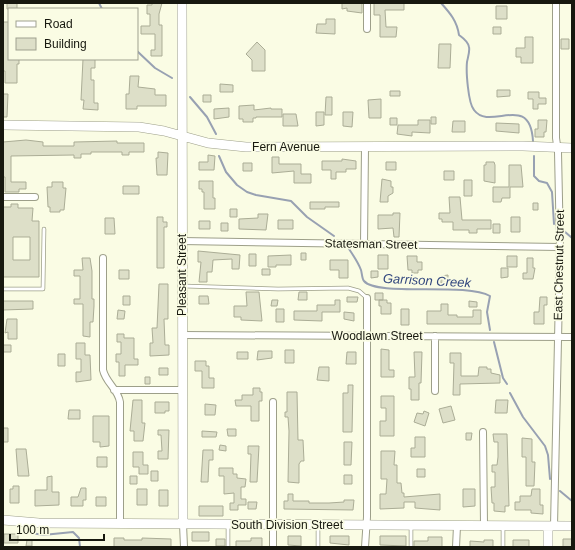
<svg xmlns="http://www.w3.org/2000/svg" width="575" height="550" font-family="Helvetica,sans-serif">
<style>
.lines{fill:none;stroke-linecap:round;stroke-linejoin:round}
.stream{stroke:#98a1b2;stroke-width:2}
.building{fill:#dddfc8;stroke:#abad96;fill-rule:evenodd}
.lane-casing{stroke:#9d9f89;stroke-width:4.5}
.street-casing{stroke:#9d9f89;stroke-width:8}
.secondary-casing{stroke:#9d9f89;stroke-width:10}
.lane{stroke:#fff;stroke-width:3}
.street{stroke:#fff;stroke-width:6}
.secondary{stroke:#fff;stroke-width:9}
.labels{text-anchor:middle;stroke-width:3.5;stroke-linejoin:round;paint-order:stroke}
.street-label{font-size:12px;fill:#17180f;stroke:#fafce4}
.water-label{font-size:13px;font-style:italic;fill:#32477e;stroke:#fafce4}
</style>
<rect width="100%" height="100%" fill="#fafce4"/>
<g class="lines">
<path class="stream" d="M99,3L102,9
M441,3C450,13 457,21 459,35C463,38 468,41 469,47C470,51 468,57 467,62C466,71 468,103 474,110C490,132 530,91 533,141
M137,51L155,68L172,78
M190,97L207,117L216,134
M219,156L226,172L237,185L247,192L256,195L291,201L307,217L334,236
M534,156V176L539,181L547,183L552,192L554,224
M564,231L572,238
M349,249C353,255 358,262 361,270C362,273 362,279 364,281C377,297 465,282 490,296L487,312L490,330
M494,342L503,378L507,384
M510,393L523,417L545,446L548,455L550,479
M560,491L572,501
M32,533L43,535L73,532L79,538L80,547"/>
</g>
<path class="building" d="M7,3H17V9H7Z
M152,3H162L159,14V25H162V56H151V50H155V34H141V26H150V14H147V5H152Z
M342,3H362V13L347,11V8L342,9Z
M374,3H404V10H385L386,27H397L396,37H380V15H374Z
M496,6H507V19H496Z
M326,19H335V34L316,33L317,24H326Z
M3,22H9V59H19V64H17V83H5V71H3Z
M493,27H501V34H493Z
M525,37H533V63H521V57H516V48H525Z
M561,39H569V49H561Z
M257,42L265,50V71H252V60L246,54Z
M439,44H451L450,68H438Z
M83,59H95V68H91V80H94V103H98V110L83,109L84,100H81Z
M130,76H139L138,87L155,89V95H166V106H137V109H126V94H129Z
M220,84L233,85V92H220Z
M497,90H510V96L497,97Z
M390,91H400V96H390Z
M528,92H539V98H546V104H538V109H533V99H528Z
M3,94H8L7,117H3Z
M203,95H211V102H203Z
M326,97H332V115H325Z
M381,99V118H369L368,100Z
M254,105V110L271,108V109H282V117H256V118H253V122H243V119H239V106Z
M229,108V117L214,119V109Z
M316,112H324V125L316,126Z
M343,112H353L352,127L343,126Z
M283,114H296L298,126H283Z
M431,117H436V124H431Z
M390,118H397V125H390Z
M418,120H430V133L412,132V136L397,134L398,125H418Z
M538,120H547L546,132H544V137H535V129H538Z
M453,121H465V132H452Z
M496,123L519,124V133L496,131Z
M26,140L43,142V146H74V142L117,141V143H144V152H129V155H122V152H91V154H81V158H74V155L11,156V182H26V189H19V192H5V177H3V142Z
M158,152L168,153L167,175H157L156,158H158Z
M208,155L215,156L214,170H199V162H208Z
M272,157H279V164H301V174H311V183H294V171L272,173Z
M342,159L356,161V169H346V172H336V179H331V170H322V161H342Z
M386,162H396V170H386Z
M486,162H494L495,165V183L484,181V165H486Z
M243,163H252V171H243Z
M509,165H521L523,187H510V198H502L501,202H493V187H509Z
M444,171H454V180H444Z
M382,179L391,181V187H393V193L388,196V202H380Z
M464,180H472V196H464Z
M199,181H213V198H215V209H204V192H202V189H199Z
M52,182H63V188H66L64,210H60V212H50V207H48L47,187H52Z
M123,186H139V194H123Z
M449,197H460L462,220H491V229H477V233H469V230H453V222H442V219H439V213H450Z
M310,202H339V207H325V209H310Z
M533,203H538V210H533Z
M11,204H18V208H33L32,221H39V277H3V207H11ZM13,237H30V260H13Z
M230,209H237V217H230Z
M393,213H400L399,237H394L393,228L378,229V215H393Z
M258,214H268L266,230L239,229V219L258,218Z
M157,217H163V222H167V227H164V268H157Z
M511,217H520V232H511Z
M105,218H114L115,234H105Z
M278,220H293V229H278Z
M199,221H210V229H199Z
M221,223H228V231H221Z
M493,224H500V233H493Z
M198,251L240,255L239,269H232V259L213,260L212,272H207V282H199L201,262H198Z
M301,253H306V260H301Z
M249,254H256V266H249Z
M291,255V265H276V267H268V256Z
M378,255H388V269H378Z
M407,256H417V262H422V270H418V273H412V270H408Z
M507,256H517V267H507Z
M82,258H90L92,271V299H94V306L93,322H90V337L83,336V304H74V299H80V276H74V270H83Z
M527,258H533V268H535L533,279H523V273H527Z
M330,260H348V278H339V270H330Z
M501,268H508V277L501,278Z
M262,269H270V275H262Z
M119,270H129V279H119Z
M371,271H378V277L371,278Z
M448,275V283H441V276Z
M159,284H168V319H164L165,345H169V355L150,356V343H153L152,328H157Z
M246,292H259L262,321L241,320V317H234V306H247Z
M299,292H307V300H298Z
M375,293H383V300H375Z
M123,296H130V305H123Z
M199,296H208L209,304H199Z
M347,297H358L357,302H347Z
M540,297H547V305H544V324H534V312H539Z
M272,300H278L277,306H271Z
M335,300H340V312H322V321L294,320V311H317V305H335Z
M379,300H387V303H391V314H381V306H379Z
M3,301H33V309L3,310Z
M469,301L477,302V307H469Z
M441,304H448V315H457V317H473V310H481V324H427V311H441Z
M276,309H284V322H276Z
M401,309H409V325H401Z
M118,310L125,311L124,319H117Z
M344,312L354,313V321L344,319Z
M7,319H17V339H8V332L5,333Z
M117,334H124V338H134V359H138V365H125V376H119V362H116V354H121V342H117Z
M76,343H85V355H90L91,380L76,382V372H81V359H76Z
M3,345H11V352H3Z
M381,349L389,350V370H394V377H381Z
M285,350H294V363H285Z
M258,351H272V358L257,360Z
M237,352H248V359H237Z
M347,352H356V364H346Z
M414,352H422L421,383H419V400H411V389H409V377H415Z
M450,353H461V376H478L479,367H487V369H491V373L500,375V383L460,384V395H453L454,363H450Z
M58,354H65V366H58Z
M195,361H206V366H209V378H214V388H202V371H195Z
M319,367H329V381L317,380Z
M159,368H168V375H159Z
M145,377H150V384H145Z
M348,385H353L352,432H343V393H348Z
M253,388H260V392H262V401H259V421H251V406H236L235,400H242V395H253Z
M287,392H297L298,440H303L304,461H301L299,464V483L288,482L289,431L288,417H285V412H287Z
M381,396H394V436H380V421H386V408H381Z
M133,400H142V423H145L143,441H134V431H130Z
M496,400H508L507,413H495Z
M155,402H169V411H165V413H155Z
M205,404L216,405L215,415H205Z
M451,406L455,420L443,423L439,409Z
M69,410H80V419H68Z
M424,411L429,413L425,426L414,422L417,413L423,414Z
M93,416H109V446L100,447V442H93Z
M3,428H8V442H3Z
M227,429H236V436H228Z
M158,430H169L168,459H158V451H162L161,435H158Z
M202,431L217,432L216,437H202Z
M466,433H472L471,440H466Z
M493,434H507L509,506H505V512L494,511V503H492L491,487H495V472H492V465H497L498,457V442H494Z
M415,437H425V457H411V448H415Z
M522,438L532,439V462H535L534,486H526V457H522Z
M344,442H352L351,465H344Z
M220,445L226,446V451L219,450Z
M248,446H259L257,482H250L251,454H248Z
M16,449H26L29,476H18Z
M203,450H213V460H209L208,482H201Z
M381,451H395L394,465H397V483H401L402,493H404V497L440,494V510L415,508V502H404V508L380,509V494H386L387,479H381Z
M133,452H143V465H148V474H139V467H133Z
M97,457H107V467H97Z
M219,468H233V474H237V478L246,479L245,487H241V499H246V505H238V510H230V503H234V493L224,494V476H219Z
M417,469H425V477H417Z
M151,471H158V481H151Z
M344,475H352V484H344Z
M52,476V492H59V505L35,506V490H47V477Z
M130,476H137V484H130Z
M13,486H19V503H10V489H13Z
M81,488H86V500H83V506H71V497H78Z
M137,489H147V505H137Z
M463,489H475V506L463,507Z
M532,489H540V505H543V514L531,513V510H515V502H520V496H531Z
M159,490H168V506H159Z
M288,494H293V501H309V503H329L344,502V500H354L353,510L284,509V501H288Z
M96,497H106V506H96Z
M248,502H257L256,509H248Z
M199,506H223V516H199Z
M192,532H209V541H192Z
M4,534H18V543H4Z
M288,536H301V546L288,545Z
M330,536H349V545L330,543Z
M380,536H406V546L380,545Z
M428,537H442V547H414V541H428Z
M114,538H124V540H142V538L171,539V547H114Z
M251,538H262V547H236V541H251Z
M216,539H225V546H216Z
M563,539H572V547H563Z
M27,540H32V546H26Z
M484,540H493V547H470V541L484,542Z
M513,540H529V547H513Z"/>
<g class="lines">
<g class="lane-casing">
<path id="lane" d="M184,286L278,289L348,288L359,291L367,298
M3,289H43L44,229
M228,547V526
M318,547V526
M411,547V527
M503,547V527"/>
</g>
<g class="street-casing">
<path id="street" d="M367,3V29
M3,197H35
M182,241L560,247
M364,244L365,147
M103,258V370C106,383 118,389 120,402V524
M182,335L572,337
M114,390H182
M435,391V336
M483,432L484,525
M183,524L184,547
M554,526L560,247L558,152L556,138V3
M273,547V402
M365,547L367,517V298
M456,547L457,526"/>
</g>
<g class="secondary-casing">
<path id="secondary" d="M182,3L183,524
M3,125L139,127L164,131L208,143L246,147L523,146L572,148
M3,520L39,523L572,526
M548,547V526"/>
</g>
<use href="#lane" class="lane"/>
<use href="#street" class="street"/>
<use href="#secondary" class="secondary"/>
</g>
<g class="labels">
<g class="street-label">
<text x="286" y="151">Fern Avenue</text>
<text transform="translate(371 244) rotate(1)" y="4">Statesman Street</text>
<text transform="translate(559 265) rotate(-89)" y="4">East Chestnut Street</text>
<text transform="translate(182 275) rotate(-90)" y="4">Pleasant Street</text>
<text x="377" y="340">Woodlawn Street</text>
<text x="287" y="529">South Division Street</text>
</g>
<g class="water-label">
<text transform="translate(427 280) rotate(3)" y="5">Garrison Creek</text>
</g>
</g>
<rect width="575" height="550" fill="none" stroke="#17180f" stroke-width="8"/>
<rect x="8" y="8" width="130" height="52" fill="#fafce4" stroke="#9fa18f"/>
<rect x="16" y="21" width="20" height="6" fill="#ffffff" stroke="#9fa18f"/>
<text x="44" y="28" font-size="12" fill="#17180f">Road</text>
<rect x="16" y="38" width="20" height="12" fill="#dddfc8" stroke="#9fa18f"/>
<text x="44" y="48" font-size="12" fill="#17180f">Building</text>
<path d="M10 534v6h94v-6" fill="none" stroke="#17180f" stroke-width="2"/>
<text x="16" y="534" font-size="12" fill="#17180f" stroke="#fafce4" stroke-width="3" paint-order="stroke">100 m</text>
</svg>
